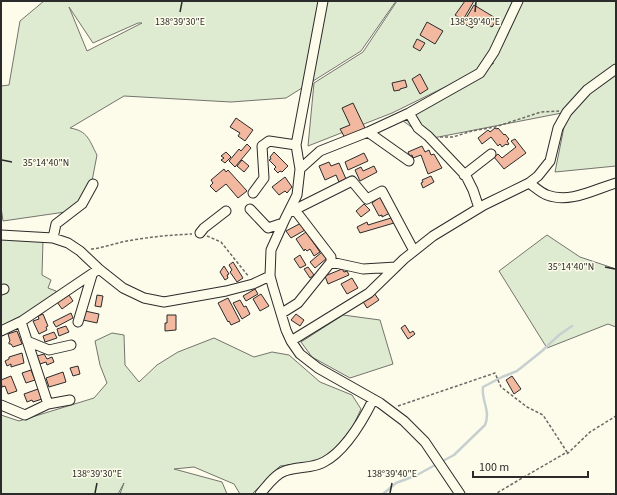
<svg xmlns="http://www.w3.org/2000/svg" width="617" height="495" font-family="'Source Sans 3',sans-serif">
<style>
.green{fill:#deebd1;stroke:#74746e;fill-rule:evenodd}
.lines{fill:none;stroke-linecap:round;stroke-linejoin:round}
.stream{stroke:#c7d0d0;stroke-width:2.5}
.building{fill:#f2b8a0;stroke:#2b2b2b}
.minor-casing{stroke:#2b2b2b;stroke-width:11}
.path{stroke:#6a6964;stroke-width:1.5;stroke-dasharray:3 2;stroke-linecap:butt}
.minor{stroke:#fdfbea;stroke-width:9}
.ticks{fill:none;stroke:#2b2b2b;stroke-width:1.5}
.ticks-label{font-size:10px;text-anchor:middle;fill:#2b2b2b;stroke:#fdfbea;stroke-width:3;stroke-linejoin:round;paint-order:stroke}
</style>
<rect width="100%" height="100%" fill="#fdfbea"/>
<path class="green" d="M44,1H396L361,51L286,98L231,102L124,96L70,128C88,131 89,140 97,155L92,181L72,211L3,221L1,207V86L9,85L20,21ZM69,7L93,43L138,23H142L87,51Z
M397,1H616V166L555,172L567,112L428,139L399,118L480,73L494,63L392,113L308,146L314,83L363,52Z
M547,235L580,257L616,269V327L608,324L547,348L499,271Z
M1,239L43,240L42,275L51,280L48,288L56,291L57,294L26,319L1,328Z
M343,315L380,320L393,364L350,378L312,357L301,342Z
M112,333L124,335L125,365L139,382L157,365L178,352L214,338L254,357L272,352L289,355L320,382L352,395L361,409L353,426L333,452L318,461L280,466L252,494H240L234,484L194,467L174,469L222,482L227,494H120L124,483L118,494H1V415L19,421L94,398L107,383L100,365L95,341Z"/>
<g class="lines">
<path class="stream" d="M441,462L454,455L485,425C491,411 481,400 483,387L502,377L517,371L542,351L559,335L572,326
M383,494L396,483L417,475L437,464"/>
</g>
<path class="building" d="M465,1H474L463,20L455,15Z
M474,5L497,19L492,27L478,19L472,28L463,23Z
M427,22L443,31L435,44L420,35Z
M417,39L425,43L420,51L413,47Z
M420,74L428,89L420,94L412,79Z
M405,80L407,87L400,89V90L394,91L392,83Z
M353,103L365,128L345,138L340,129L350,125L342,108Z
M236,118L253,130L245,141L238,136L240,133L230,127Z
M495,128L497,129L498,128L504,135L505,134L509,139L507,141L509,144L507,145L506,144L502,147L500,144L498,146L491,137L482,144L478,138L488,130L490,132Z
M515,139L526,153L504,169L494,157L498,154L502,158L516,147L511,141Z
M247,144L251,148L235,167L229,161L239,149L241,151Z
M422,146L425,152L429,150L431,155L434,154L442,168L428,174L421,155L413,158L412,155L410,156L408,152Z
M226,152L231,157L225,163L221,160L224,158L221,156Z
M274,152L288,166L282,172L280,171L278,173L274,169L276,167L269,160L271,159L270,157Z
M364,153L368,161L348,170L345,162Z
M242,160L249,166L244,172L237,166Z
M329,162L331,166L339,163L346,179L339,182L336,175L325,180L319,166Z
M374,166L377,172L360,181L355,170L361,167L363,171Z
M224,169L226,172L228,170L247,191L238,198L226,184L216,192L210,186L213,183L211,180Z
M431,176L434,182L423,188L421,183L423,182L422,180Z
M285,177L292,187L287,193L285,191L279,195L272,187Z
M380,197L390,213L382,217V215L379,216L372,203Z
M364,204L370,210L361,217L356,211Z
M391,218L394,223L360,233L357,227L367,222L368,225Z
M301,223L305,230L291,238L286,231Z
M306,232L320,252L314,256L310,249L307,251L305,249L304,251L296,239Z
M322,252L327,258L315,268L310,262Z
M300,255L306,265L300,268L294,259Z
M233,262L243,278L237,282L230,272L232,270L229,265Z
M224,266L229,274L227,275L228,278L225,280L220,272Z
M308,267L314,275L310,278L304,269Z
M342,269L344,272L347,271L349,275L328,284L325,276Z
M352,278L358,288L347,294L341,284Z
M255,289L258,294L246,301L243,296Z
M374,293L379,300L367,308L362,300Z
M261,294L269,306L260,311L253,299Z
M69,295L73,301L62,309L57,302Z
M97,295L103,296L101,307L95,306Z
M228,298L240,321L231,325L229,321L228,322L218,303Z
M240,300L244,307L246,306L250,314L242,319L233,303Z
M85,311L99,314L97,323L83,320Z
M71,313L73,318L56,327L53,322Z
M43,314L48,326L46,327L47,330L39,334L33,321L39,319L38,316Z
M296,314L304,320L300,326L291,320Z
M167,315H176V330L165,331V323H167Z
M405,325L410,333L413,331L415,334L408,339L401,328Z
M66,326L69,332L59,336L57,329Z
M17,331L22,344L13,347L11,344H9V342L10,341L8,334Z
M54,332L57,338L45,342L43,336Z
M22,353L24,363L11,367V364L7,366L5,361L9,359V357Z
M44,354L47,359L52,357L54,362L47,365L46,362L40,364L37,356Z
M78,366L80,374L73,376L70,368Z
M31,370L35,380L26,383L22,373Z
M63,372L66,382L49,387L46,378Z
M11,376L17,391L8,394L5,386L2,387L1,380Z
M512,376L521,389L514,394L506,380Z
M38,389L42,399L33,402L32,400L27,402L24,394Z"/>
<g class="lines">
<g class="minor-casing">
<path id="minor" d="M323,1L296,145L300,169L297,195L285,219L271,250L270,276L273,287L286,330L291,341L300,354L318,368L380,403L404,421L425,442L460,494
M409,113L418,128L428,136L466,176L473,190L479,208
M368,132L409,161
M300,169L320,151L368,132L409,113L480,73L494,52L518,1
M464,175L491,154
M529,183C535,187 541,193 547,195C570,204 595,189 616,183
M253,193L264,178L262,146L269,141L296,145
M250,209L268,228L283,223
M295,210L331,257V262
M288,213L352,181L367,199L382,191L414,251
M200,233L204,228L226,211
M1,235L53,238L68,243L80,251L99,269L123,288L144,298L164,302L226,291L253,284L270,276
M53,238L56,224L82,204L93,184
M1,290L4,289
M282,313L298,303L331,262L363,269L396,267
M21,322L48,404
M78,322L92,275
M1,331L22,321L99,269
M27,341L49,350L71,345
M291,341L369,293L404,259L433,236L484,205L529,183L538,176L550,161L558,128L567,112L587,90L616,69
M1,405L25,415L48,404L70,400
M260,494C267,486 275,474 285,471C297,466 312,469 324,462C345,451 363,420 373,400"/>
</g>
<path class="path" d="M440,137H453L472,131L495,127L541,112L559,111
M207,236L221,242L249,277
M91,249C104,248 115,243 127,241C149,237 170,235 192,234
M398,406L495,373L501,387L527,407L543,415L567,452L495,494
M567,454L590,432L616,416"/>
<use href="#minor" class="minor"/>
</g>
<path class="ticks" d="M180,12L182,2M475,12L476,2M2,160L12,162M605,267L615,269M95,493L97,483M390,493L392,483"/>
<g class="ticks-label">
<text x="180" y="25">138°39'30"E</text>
<text x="475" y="25">138°39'40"E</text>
<text x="46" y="166">35°14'40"N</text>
<text x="571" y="270">35°14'40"N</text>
<text x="97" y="477">138°39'30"E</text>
<text x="392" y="477">138°39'40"E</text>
</g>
<rect width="617" height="495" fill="none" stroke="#2b2b2b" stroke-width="4"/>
<path d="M473 471v6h115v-6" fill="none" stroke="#2b2b2b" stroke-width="2"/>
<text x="479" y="471" font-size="12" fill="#2b2b2b" stroke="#fdfbea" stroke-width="3" paint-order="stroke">100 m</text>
</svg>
